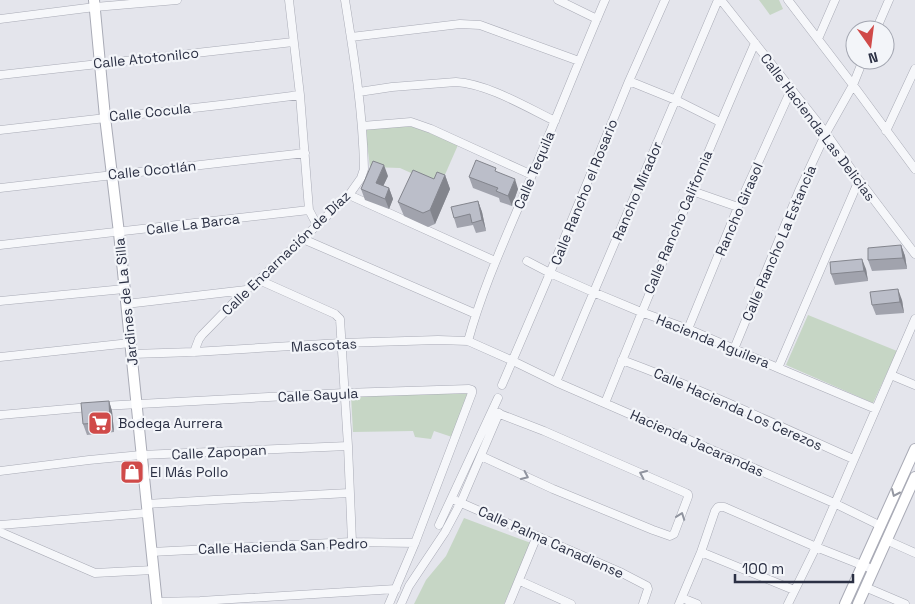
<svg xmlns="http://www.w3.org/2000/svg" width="915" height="604" font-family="'Space Grotesk',sans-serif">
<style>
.green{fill:#c6d6c5}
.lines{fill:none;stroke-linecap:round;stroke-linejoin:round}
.street-casing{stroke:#a9abb6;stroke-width:9}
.secondary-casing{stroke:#a9abb6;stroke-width:12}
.street{stroke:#f6f7fa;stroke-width:8}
.secondary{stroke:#fff;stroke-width:10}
.wall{fill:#a1a3ad}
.shaded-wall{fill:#83858d}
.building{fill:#bbbec9;stroke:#83858d}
.oneway{stroke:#90949f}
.oneway2{stroke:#9598a2}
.labels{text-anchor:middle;stroke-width:4.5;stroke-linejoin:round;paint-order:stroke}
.street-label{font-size:14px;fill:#2b3044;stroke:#f3f5f9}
.poi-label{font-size:14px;fill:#2b3044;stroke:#f3f5f9;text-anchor:start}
</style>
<rect width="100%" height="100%" fill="#e4e5ec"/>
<path class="green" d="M759,0H779L783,9L770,15Z
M413,126L458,145L440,186L400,168L370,167L365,129Z
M808,315L897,351L873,403L786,365Z
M466,393L469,394L452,437L434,431L431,439L415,437L413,431L353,432L351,396Z
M464,518L531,543L504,604H414L426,580L446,556Z"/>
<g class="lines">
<g class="street-casing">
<path id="street" d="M289,0L300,95L309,210
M558,0L597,19
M721,0L826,133L859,180L915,254
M788,0L853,85L915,169
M0,19L95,7L177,0
M876,30L889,0
M351,37L460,24L480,25L579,61
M818,39L835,0
M0,75L293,42
M629,81L676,100L720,122
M359,92L392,87L456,82C488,84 526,107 555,121
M362,126L411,122L431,129L532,175
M0,130L229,104L300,95
M886,131L915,69
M0,188L305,153
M692,191L738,207
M349,195L495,261
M303,239L476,314
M0,245L309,210L317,225
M527,261L550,273L593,292L641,312L688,329L778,368L876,409
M259,280L335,314L340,319L348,446L352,542
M0,301L124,289
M126,304L246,290
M688,329L738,207L791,90
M468,341C484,283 509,231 532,175C557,117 580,58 605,0
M734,349L799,191L826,133L853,85L863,60
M194,352L199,339L202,335L246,290L259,280L349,195L361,178L364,169C363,112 354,56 345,0
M132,354L194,352L341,343L438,340L468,341L513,361L556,382L834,503L881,526
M0,357L130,343
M622,360C701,389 777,425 853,459
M778,368L859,180
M891,375L915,385
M556,382C609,254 665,127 718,0
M502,385L550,273L629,81L665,0
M605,403C654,282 703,162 755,43
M102,406L344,393L469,389L472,390V393L415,543L389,604
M0,415L90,407
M481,456L553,489L653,530L670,536L674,534L688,497V494L686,493L544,431L492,411
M0,471L89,460L141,455L348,446
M452,499L622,573L647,586L648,589L643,604
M146,504L214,500L349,493
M0,525L147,513
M439,525L498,398
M0,532L95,573L153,570
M886,540L915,553
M151,552L352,542L415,543
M701,552L794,590
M520,581L571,604
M865,587L905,604
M682,598L697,604
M156,602L200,601L396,589
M401,604L409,586L445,532L461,502L499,413
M509,604L537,536
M679,604L701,552L715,511L718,507H724L816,547L872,569
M788,604L816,547L915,319"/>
</g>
<g class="secondary-casing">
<path id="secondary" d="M94,0L105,117L119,233L157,604
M845,604L915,449
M858,604L915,477"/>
</g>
<use href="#street" class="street"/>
<use href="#secondary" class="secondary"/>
</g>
<path class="wall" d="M497,172L518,189L512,206L500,202L499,198L473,188L469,177Z
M445,175L450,189L435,224L428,227L404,216L398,202L434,179Z
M388,176L383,186L389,188L393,199L389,209L365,200L361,189Z
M478,201L482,212L486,231L476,233L473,225L457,228L454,218Z
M901,245L905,256L907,269L872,271L868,260Z
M866,269L868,281L835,285L831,274Z
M902,300L904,313L876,315L872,305Z
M109,401L112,411L114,432L87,435L83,424Z"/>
<path class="shaded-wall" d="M384,165L388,176L380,193L376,183Z
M445,175L450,189L435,224L430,210Z
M515,179L518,189L512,206L508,196Z
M389,188L393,199L389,209L385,199Z
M478,201L482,212L486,231L482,220Z
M901,245L905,256L907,269L903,258Z
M862,259L866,269L868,281L864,271Z
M898,289L902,300L904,313L900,302Z
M109,401L112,411L114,432L110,422Z"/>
<path class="building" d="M476,160L496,168L495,171L515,179L508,196L496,191L498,188L469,177Z
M373,161L384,165L376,183L389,188L385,199L361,189Z
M413,170L434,179L437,172L445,175L430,210L423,213L398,202Z
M478,201L482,220L472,223L470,214L454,218L451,207Z
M901,245L903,258L868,260V248Z
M862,259L864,271L831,274L830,262Z
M898,289L900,302L872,305L870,292Z
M109,401L110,422L83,424L81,403Z"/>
<defs><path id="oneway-chevron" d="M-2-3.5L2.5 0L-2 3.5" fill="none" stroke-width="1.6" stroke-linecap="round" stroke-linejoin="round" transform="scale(1.25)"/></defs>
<g class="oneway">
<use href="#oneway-chevron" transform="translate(643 474) rotate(-156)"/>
<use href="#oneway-chevron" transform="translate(525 476) rotate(25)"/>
<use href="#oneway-chevron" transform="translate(681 516) rotate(-70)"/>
</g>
<use class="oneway2" href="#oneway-chevron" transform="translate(895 493) rotate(114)"/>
<defs>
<g id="supermarket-square" transform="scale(1.25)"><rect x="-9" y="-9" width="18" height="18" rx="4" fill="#d04a49" stroke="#f3f5f9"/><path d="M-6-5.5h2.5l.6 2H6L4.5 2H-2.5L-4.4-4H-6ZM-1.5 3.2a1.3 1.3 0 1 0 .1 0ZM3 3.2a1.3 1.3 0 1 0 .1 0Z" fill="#fff"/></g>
<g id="shop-square" transform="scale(1.25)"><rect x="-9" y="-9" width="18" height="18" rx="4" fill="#d04a49" stroke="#f3f5f9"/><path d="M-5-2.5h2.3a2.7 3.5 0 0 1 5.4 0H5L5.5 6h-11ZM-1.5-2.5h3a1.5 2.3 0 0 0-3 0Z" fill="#fff"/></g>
</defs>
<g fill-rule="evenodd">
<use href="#supermarket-square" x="100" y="423"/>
<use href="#shop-square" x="132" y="472"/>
</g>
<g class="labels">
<g class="street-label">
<text transform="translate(146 58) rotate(-6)" y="5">Calle Atotonilco</text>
<text transform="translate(150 112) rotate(-6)" y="5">Calle Cocula</text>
<text transform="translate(818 127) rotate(53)" y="5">Calle Hacienda Las Delicias</text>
<text transform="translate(152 170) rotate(-6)" y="5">Calle Ocotlán</text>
<text transform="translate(534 170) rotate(-67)" y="5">Calle Tequila</text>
<text transform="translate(637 191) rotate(-67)" y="5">Rancho Mirador</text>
<text transform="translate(584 192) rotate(-68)" y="5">Calle Rancho el Rosario</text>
<text transform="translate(739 209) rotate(-67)" y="5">Rancho Girasol</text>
<text transform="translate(678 222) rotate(-67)" y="5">Calle Rancho California</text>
<text transform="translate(193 224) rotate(-7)" y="5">Calle La Barca</text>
<text transform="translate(779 243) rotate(-67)" y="5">Calle Rancho La Estancia</text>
<text transform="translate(286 253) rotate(-44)" y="5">Calle Encarnación de Díaz</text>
<text transform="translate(126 302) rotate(-96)" y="5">Jardines de La Silla</text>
<text transform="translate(713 341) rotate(22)" y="5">Hacienda Aguilera</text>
<text transform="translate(324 345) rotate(-3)" y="5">Mascotas</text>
<text transform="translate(318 395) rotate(-3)" y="5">Calle Sayula</text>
<text transform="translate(738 409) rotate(24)" y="5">Calle Hacienda Los Cerezos</text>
<text transform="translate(697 443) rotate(24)" y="5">Hacienda Jacarandas</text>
<text transform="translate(219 452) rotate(-3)" y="5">Calle Zapopan</text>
<text transform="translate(551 542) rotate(24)" y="5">Calle Palma Canadiense</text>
<text transform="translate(283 546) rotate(-2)" y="5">Calle Hacienda San Pedro</text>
</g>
<g class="poi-label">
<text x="118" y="428">Bodega Aurrera</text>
<text x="150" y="477">El Más Pollo</text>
</g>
</g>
<g transform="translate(870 45) rotate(166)"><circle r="24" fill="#f3f5f9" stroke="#a3a6b1"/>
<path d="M0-4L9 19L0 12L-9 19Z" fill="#d04a49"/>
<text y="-8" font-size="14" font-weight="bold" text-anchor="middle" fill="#2b3044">N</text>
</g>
<path d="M735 574v8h118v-8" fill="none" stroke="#2b3044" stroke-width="2.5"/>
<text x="742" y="574" font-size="15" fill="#2b3044" stroke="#f3f5f9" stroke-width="4" paint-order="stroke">100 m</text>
</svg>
